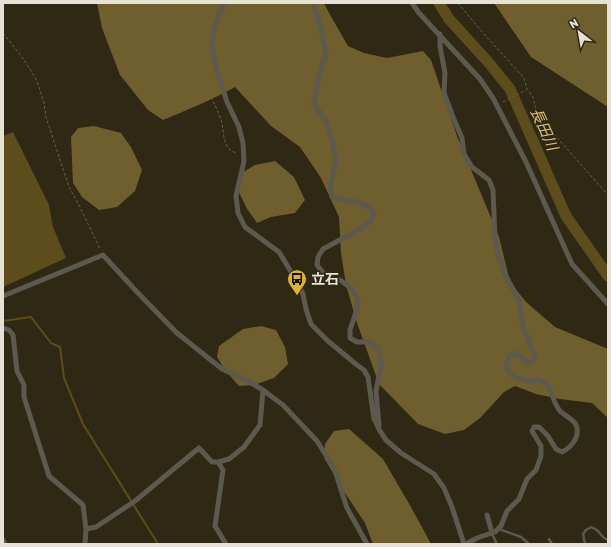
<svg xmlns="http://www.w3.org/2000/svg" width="611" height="547" font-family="Rubik,'Noto Sans JP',sans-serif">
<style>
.forest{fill:#6f5e2e}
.water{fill:#5e4d1c}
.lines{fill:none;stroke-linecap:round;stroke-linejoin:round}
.stream{stroke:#5e4d1c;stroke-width:2}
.river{stroke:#5e4d1c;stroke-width:11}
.path{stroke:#676150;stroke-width:1;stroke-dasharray:3 2;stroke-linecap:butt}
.service{stroke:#5c594f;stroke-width:2.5}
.minor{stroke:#5c594f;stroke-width:5}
.labels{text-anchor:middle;stroke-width:3.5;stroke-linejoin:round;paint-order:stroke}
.poi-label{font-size:14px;font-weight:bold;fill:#e5e1d5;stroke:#2f2814;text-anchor:start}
.water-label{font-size:15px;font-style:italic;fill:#dcc075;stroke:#2f2814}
</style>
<rect width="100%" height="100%" fill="#2f2814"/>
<path class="forest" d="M97,3H324L329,13L348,46L364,53L387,58L423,51L431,60L457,136L499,237L510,282L526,302L555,327L608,349V418L592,403L560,399L536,394L515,386L504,392L480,418L464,430L445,434L418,424L379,384L357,323L346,285L341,253L339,217L321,178L300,147L271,126L235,87C212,100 187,110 163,120L148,110L120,75L102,28Z
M494,3H608V107L531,57Z
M94,126L121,133L131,147L142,170L135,191L117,207L99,210L82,197L73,183L71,137L78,128Z
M275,161L294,177L305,200L295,213L271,217L257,223L247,209L238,190L240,174L255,165Z
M261,326L276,330L285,347L288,364L274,378L254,385L239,386L225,370L217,357L219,346L243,329Z
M349,429L383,459L411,507L431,544H373L365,523L345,493L324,458L325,444L334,431Z"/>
<path class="water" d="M13,132L49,205L53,227L66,258L3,287V136Z"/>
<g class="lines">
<path class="stream" d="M3,321L31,317L51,343L60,347L64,378L83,424L158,544"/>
<path class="river" d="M439,3L449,19L489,63L510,89L566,216L608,276"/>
<path class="path" d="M148,3C155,26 164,50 182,67C189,74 198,80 204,88C208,92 211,98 214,103C217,109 220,117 222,123C224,135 223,150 237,153
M458,3L483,33L524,78L527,89L533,97L537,115L608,195
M3,33L25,61L37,81L44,103L46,117L69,187L79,205L100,249
M503,102L526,90"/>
<path class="service" d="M499,529L521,537L529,544
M492,534L497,544
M549,539L552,544
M585,544L583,534L586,530L591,527L597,530L604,538L608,540"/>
<path class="minor" d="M224,3L214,27L212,48L216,68L227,102L239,127L243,143L244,161L236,196L238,213L245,227L279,252L293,275L303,294L306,309L311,324L328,341L357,365L364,370L368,377L374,419L380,431L386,440L401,453L434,474L444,488L452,507L464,544
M313,3L323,36L326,54L317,84L314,104L327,123L333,143L336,160L330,188L332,197L361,203L371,209L374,214L370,221L362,228L323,249L318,257L317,265L324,274L340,280L352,289L358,299L357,309L350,330V338L357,342H368L379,348L381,365L376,391L379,426
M412,3L419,13L480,79L493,98L526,162L572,264L608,304
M440,34V46L445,73L444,93L453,117L462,138L464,154L472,167L489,180L493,190L495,239L499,257L506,276L519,301L523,326L535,357L532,361L527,362L516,353L509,356L507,363V370L516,378L531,381L540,380L548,385C552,393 554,404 560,411C564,415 571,418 575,423C582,435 572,447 562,452L556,449L548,436L539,427H534L532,431L541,446V456L536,470L527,479L519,499L507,511L501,526L495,532L477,538L466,544
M3,296L103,255L137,292L177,333L222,369L248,381L263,390L283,405L317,441L334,468L347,508L367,544
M3,328L9,330L13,335L17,371L24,385V397L49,476L83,505L86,529L85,544
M218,462L223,470L215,526L226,544
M487,515L492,533
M86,529L96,527L135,501L199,448L212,462H218L229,459L244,447L260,425L263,390
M3,540L5,544"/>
</g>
<defs>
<g id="bus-pin" transform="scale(1)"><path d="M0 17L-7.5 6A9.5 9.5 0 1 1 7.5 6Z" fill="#dbb233" stroke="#2f2814"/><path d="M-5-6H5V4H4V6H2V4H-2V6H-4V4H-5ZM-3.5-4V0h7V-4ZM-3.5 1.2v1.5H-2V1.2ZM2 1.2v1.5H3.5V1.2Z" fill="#111"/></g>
</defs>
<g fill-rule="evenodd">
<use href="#bus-pin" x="297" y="279"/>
</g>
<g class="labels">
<g class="poi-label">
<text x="311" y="284">立石</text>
</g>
<g class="water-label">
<text transform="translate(544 129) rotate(66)" y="5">長田川</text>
</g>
</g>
<rect width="611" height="547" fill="none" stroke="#e5e1d5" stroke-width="8"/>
<g transform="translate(579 32) rotate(329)" stroke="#2f2814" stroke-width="3" paint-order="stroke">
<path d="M0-3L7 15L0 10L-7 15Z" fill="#e5e1d5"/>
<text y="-6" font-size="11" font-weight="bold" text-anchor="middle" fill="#e5e1d5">N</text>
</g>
</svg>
